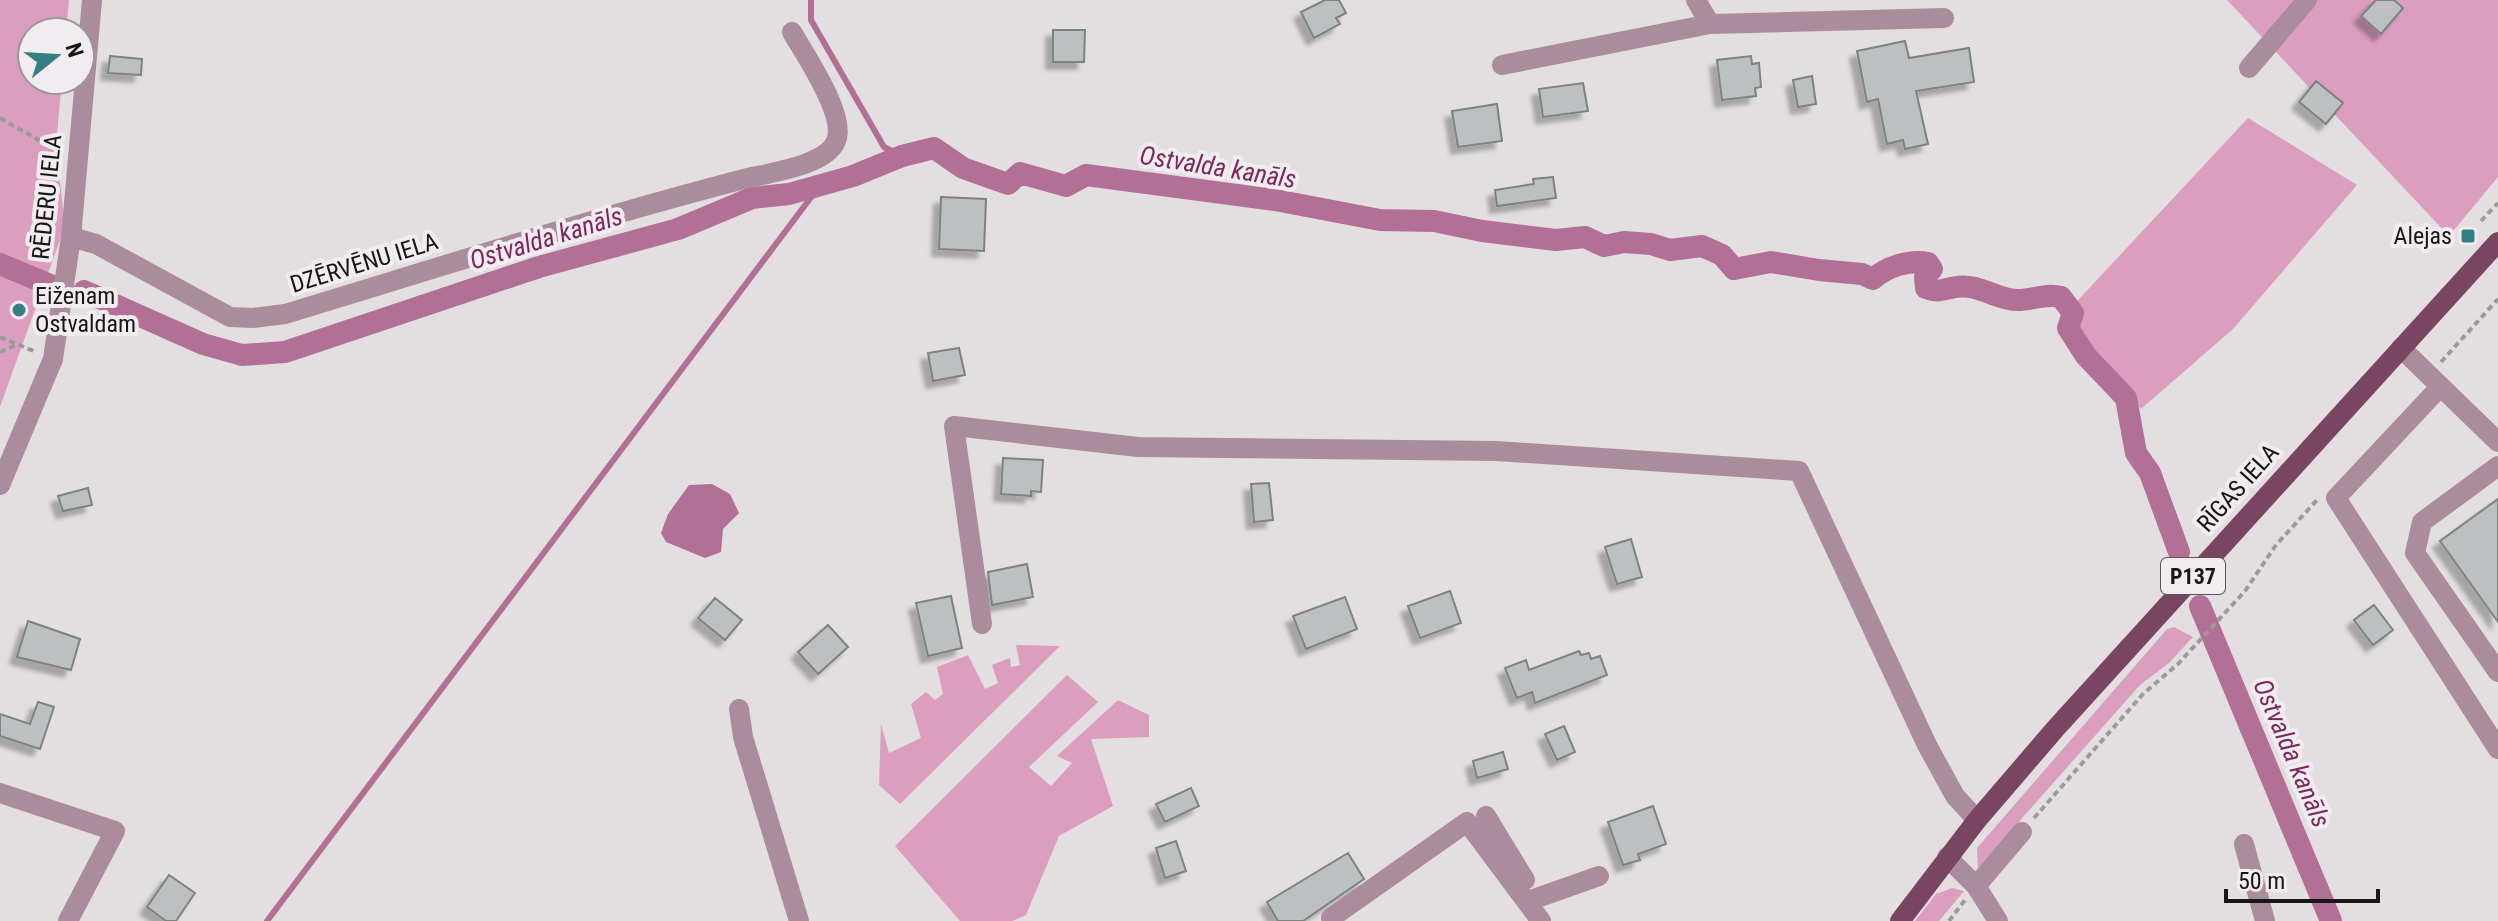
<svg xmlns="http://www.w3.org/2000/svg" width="2498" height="921" font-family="'Roboto Condensed',sans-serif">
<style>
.green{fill:#db9ebf}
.water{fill:#b37096}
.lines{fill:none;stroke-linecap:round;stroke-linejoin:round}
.stream{stroke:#b37096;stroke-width:6}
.canal{stroke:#b37096;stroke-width:22}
.building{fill:#bcc0c1;stroke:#7d8282;stroke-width:2;filter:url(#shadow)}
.path{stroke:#9e9a9c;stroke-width:4;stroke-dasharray:6 4;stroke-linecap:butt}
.minor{stroke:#ab8c9c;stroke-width:20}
.major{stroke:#7a4563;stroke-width:20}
.poi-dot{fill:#357e82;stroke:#f1ecef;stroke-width:3}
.labels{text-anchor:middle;stroke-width:8;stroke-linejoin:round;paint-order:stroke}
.shield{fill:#f1ecef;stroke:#595658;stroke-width:2}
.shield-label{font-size:22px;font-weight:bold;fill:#181617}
.street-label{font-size:24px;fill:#181617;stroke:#f1ecef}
.poi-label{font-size:24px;fill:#181617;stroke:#f1ecef;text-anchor:end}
.water-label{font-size:26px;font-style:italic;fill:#7c2a5e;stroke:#f1ecef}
</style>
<defs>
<filter id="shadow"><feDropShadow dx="-7" dy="7" stdDeviation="2" flood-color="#0004"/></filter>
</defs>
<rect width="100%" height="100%" fill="#e3dfe1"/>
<path class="green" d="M0,0H69L66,32H32V80H62L56,145L65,226L0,407Z
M2227,0H2498V177L2449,236Z
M2248,118L2357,185L2233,329L2141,409L2066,313Z
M2174,627L2193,637L2169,663L2140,685L1978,868L1977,848L2167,629Z
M1016,645L1060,646L900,804L879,785L881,724L889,753L921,738L911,704L926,692L935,700L943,694L937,667L968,655L985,689L998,683L992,665L1010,658L1011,667L1020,665Z
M1067,675L1098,702L1029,767L1051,786L1072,763L1057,756L1118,700L1149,715V737L1091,739L1113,806L1059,836L1026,915L1012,921H960L895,846Z
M1952,888L1964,891L1939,921H1915L1936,894Z"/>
<path class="water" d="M712,484L730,494L739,513L723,529L721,552L705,558L666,542L661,533L668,514L689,485Z"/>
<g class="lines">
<path class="stream" d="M811,0V20L884,147L902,156
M267,921L821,184"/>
<path class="canal" d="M0,264L50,285
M84,291L203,344L242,355L285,352L539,267L678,229L752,198L789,194L853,176L902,156L934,148L963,168L1008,184L1020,173L1066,186L1086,175L1275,200L1380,220L1434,221L1482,231L1556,240L1585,237L1604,246L1624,242L1651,244L1670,250L1702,246L1722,255L1734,269L1771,262L1819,270L1862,274L1873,279C1886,267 1910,259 1928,263L1932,269L1925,277L1926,288C1939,293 1943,289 1956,287C1978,283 1997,300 2017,300C2034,300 2045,293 2061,297L2073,313L2068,328L2086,356L2126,398L2136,453L2150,473L2179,552
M2200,606L2331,921"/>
</g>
<path class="building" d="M1325,0H1339L1346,13L1336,18L1340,24L1314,38L1301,12Z
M2376,0H2394L2403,8L2381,34L2361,16Z
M1053,30H1085L1084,62H1053Z
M1905,41L1909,58L1969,48L1974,82L1916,91L1928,144L1905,149L1903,140L1887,144L1878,99L1867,102L1857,51Z
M110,56L142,59L141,75L108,73Z
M1751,56L1752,64L1759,63L1761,87L1755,88L1756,96L1722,100L1717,60Z
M1812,76L1816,104L1798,107L1793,80Z
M2316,81L2343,103L2326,124L2299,102Z
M1583,83L1588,111L1543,117L1539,89Z
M1497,104L1502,141L1458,147L1452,111Z
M1553,177L1556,198L1497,206L1495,190L1534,184L1533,179Z
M941,197L986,199L984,251L939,249Z
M959,348L965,375L933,381L928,353Z
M1003,458L1043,460L1041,492L1031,491V496L1001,494Z
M1269,483L1273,520L1254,522L1251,484Z
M88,488L92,505L63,511L58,496Z
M2498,499V622L2440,541Z
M1631,539L1642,577L1617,584L1605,547Z
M1027,564L1033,597L992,605L988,572Z
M1450,591L1461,623L1420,638L1408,606Z
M951,596L962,648L928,656L916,603Z
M1345,597L1357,629L1306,649L1293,616Z
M715,598L742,620L725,640L698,618Z
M2374,605L2393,630L2373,645L2354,620Z
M28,621L80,639L71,670L17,657Z
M828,625L848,647L818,674L798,652Z
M1579,651L1581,655L1589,653L1591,659L1600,656L1607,675L1535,703L1532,692L1517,698L1505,668L1526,660L1529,670Z
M38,702L54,707L40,749L0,736V714L30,724Z
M1564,726L1575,752L1557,760L1545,734Z
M1503,752L1508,769L1477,778L1473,761Z
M1191,788L1199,806L1165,822L1156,804Z
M1653,806L1666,844L1638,854L1640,860L1623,865L1608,822Z
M1176,841L1186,871L1165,878L1156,848Z
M1348,853L1364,879L1303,921H1278L1267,902Z
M169,875L195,893L176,921H166L147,907Z"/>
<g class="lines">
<path class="path" d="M0,118L58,151
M2481,221L2498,203
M0,337L36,352
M0,352L16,345
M2441,362L2498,299
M2034,818L2143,694L2178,664L2245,591L2276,545L2317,500
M1949,921L1965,900"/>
<path class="minor" d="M1696,0L1710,24
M1502,65L1710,24L1944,18
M2249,68L2307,0
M71,237L96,244L230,317L253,318L285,314C437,268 590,219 744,179C768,173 826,166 836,141C847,116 805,55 792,32
M2401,348L2498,442
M2440,387L2336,498L2498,749
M2498,466L2422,522L2415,553L2498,672
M0,485L53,359L71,237L92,0
M982,624L954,426L1138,447L1496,451L1799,471L1927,745L1955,796L1977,820
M739,709L743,737L799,921
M0,793L115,831L68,921
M1486,816L1525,880
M2244,844L2265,921
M1947,857L1976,886L1998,921
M1976,886L2022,832
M1534,899L1599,876
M1331,918L1467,822L1541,921"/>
<path class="major" d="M1900,921L1977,820L2056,728L2498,242"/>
</g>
<g class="poi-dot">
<rect x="2460" y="228" width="16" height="16" rx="4"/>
<circle cx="19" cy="310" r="8"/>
</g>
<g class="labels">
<rect class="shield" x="2161" y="558" width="64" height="36" rx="6"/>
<g class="shield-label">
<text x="2193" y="584">P137</text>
</g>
<g class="street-label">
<text transform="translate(47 197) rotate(-84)" y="8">RĒDERU IELA</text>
<text transform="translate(364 263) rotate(-17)" y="8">DZĒRVĒNU IELA</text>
<text transform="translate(2238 488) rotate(-48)" y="8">RĪGAS IELA</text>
</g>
<g class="poi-label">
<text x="2452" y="244">Alejas</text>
<text x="35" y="304" text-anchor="start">Eiženam<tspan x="35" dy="28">Ostvaldam</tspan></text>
</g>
<g class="water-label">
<text transform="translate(1218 167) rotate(9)" y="9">Ostvalda kanāls</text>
<text transform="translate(546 238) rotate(-17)" y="9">Ostvalda kanāls</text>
<text transform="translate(2292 753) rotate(67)" y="9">Ostvalda kanāls</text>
</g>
</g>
<g transform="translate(56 56) rotate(72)"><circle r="38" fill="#f1ecef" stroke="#9a9699" stroke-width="2"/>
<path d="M0-6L14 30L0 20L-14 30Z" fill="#357e82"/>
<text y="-12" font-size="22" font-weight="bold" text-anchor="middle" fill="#181617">N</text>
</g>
<path d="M2226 889v12h152v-12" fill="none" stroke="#181617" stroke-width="4"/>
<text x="2238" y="889" font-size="24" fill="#181617" stroke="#f1ecef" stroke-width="6" paint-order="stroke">50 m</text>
</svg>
